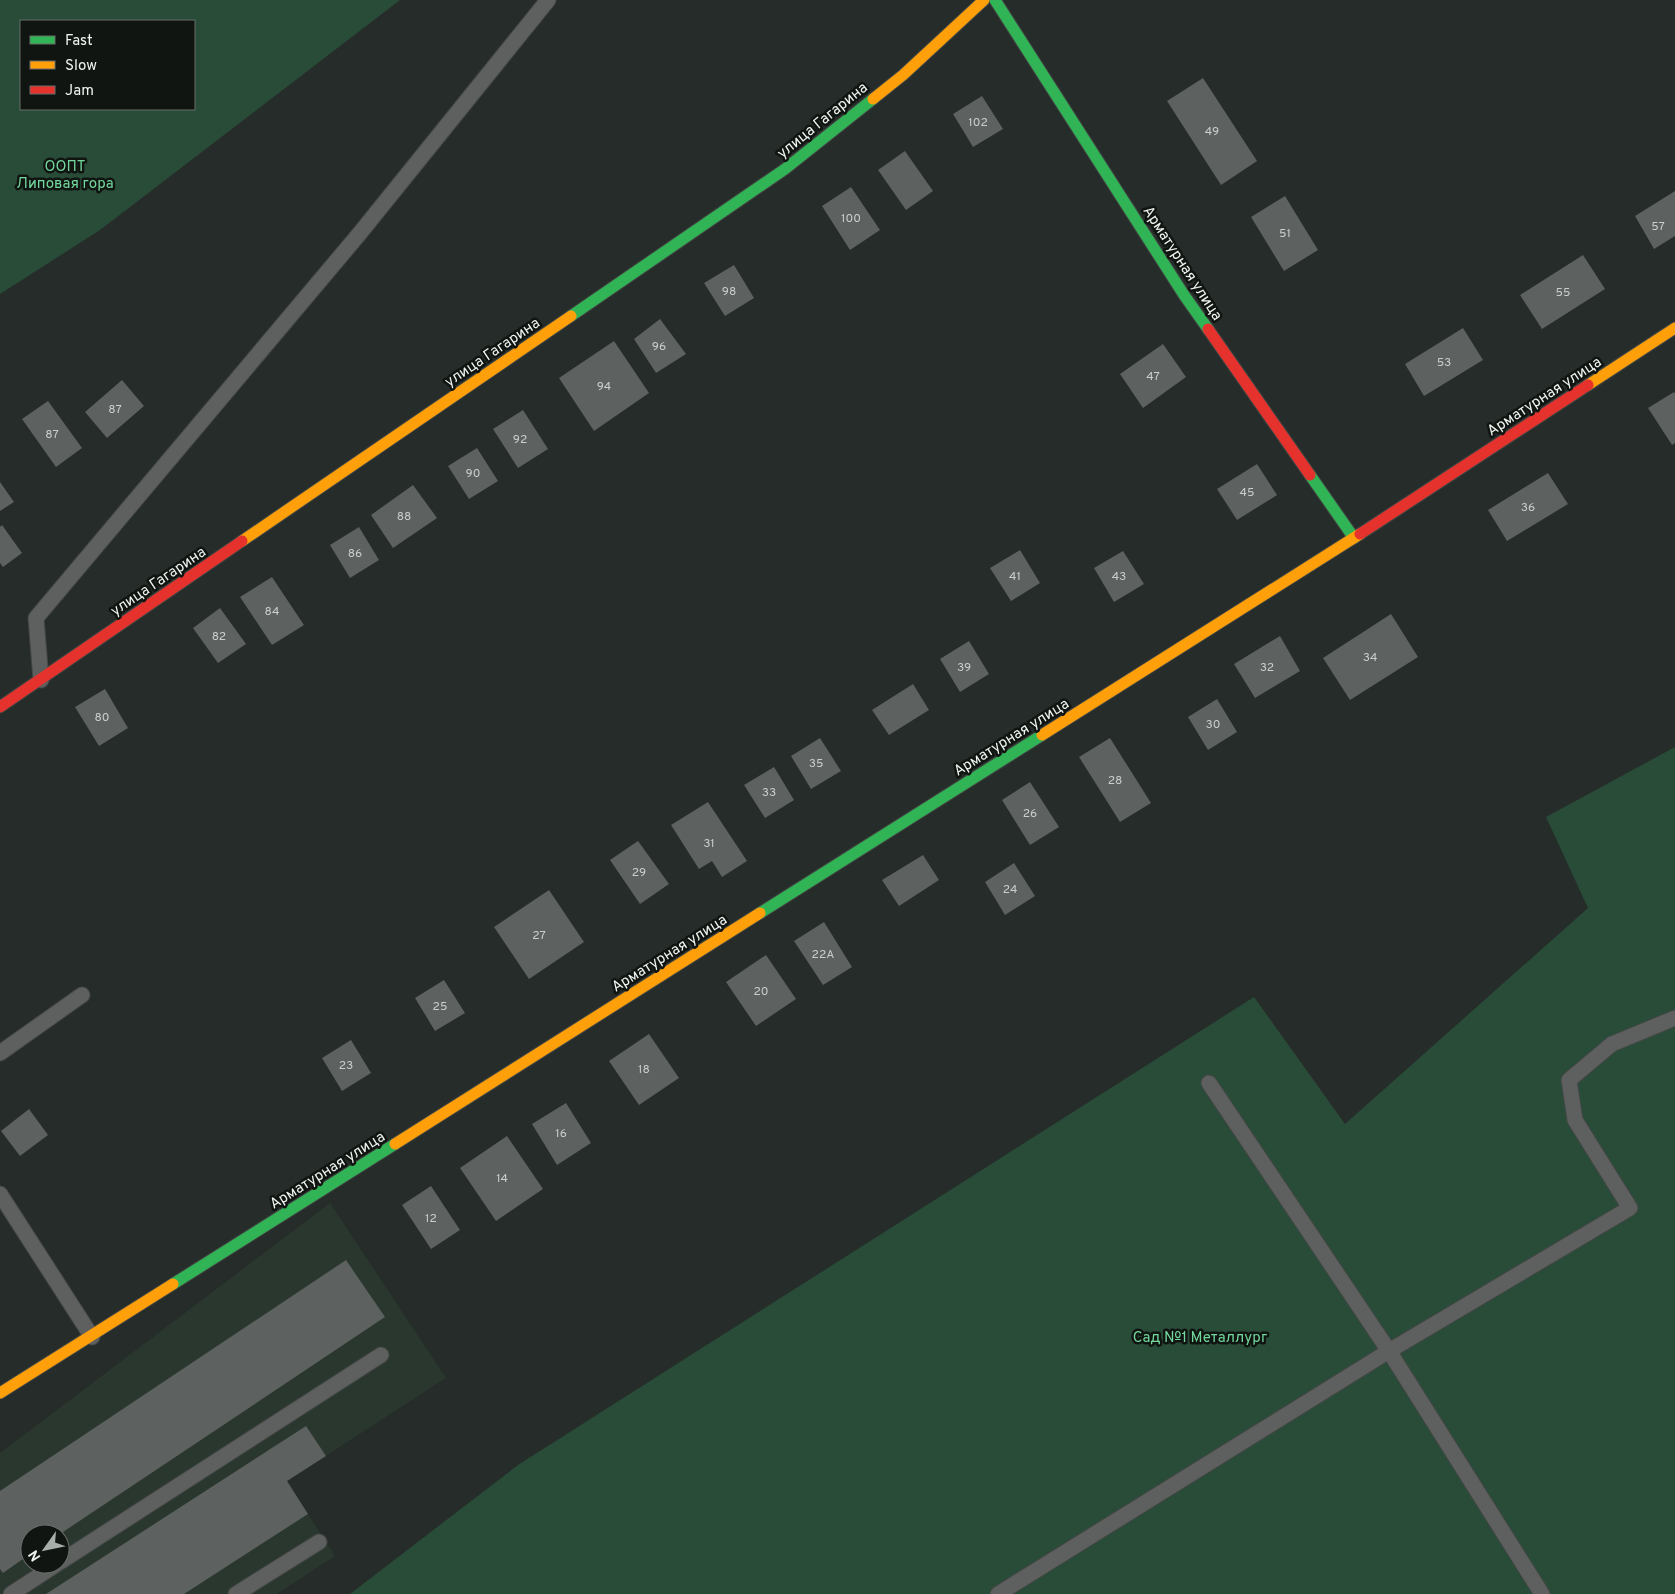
<svg xmlns="http://www.w3.org/2000/svg" width="1675" height="1594" font-family="Overpass,sans-serif">
<style>
.built{fill:#29372e;fill-rule:evenodd}
.green{fill:#294c39;fill-rule:evenodd}
.building{fill:#5d615f}
.lines{fill:none;stroke-linecap:round;stroke-linejoin:round}
.lane-casing{stroke:#434745;stroke-width:17}
.fast-casing{stroke:#434745;stroke-width:13}
.slow-casing{stroke:#434745;stroke-width:13}
.jam-casing{stroke:#434745;stroke-width:13}
.lane{stroke:#5e605f;stroke-width:15}
.fast{stroke:#30b455;stroke-width:11}
.slow{stroke:#ff9f0a;stroke-width:11}
.jam{stroke:#e5322d;stroke-width:11}
.labels{text-anchor:middle;stroke-width:5;stroke-linejoin:round;paint-order:stroke}
.number-label{font-size:12px;fill:#cacfcc}
.street-label{font-size:15px;fill:#eef4f0;stroke:#111512}
.park-label{font-size:15px;fill:#72d89d;stroke:#111512}
</style>
<rect width="100%" height="100%" fill="#262c29"/>
<path class="built" d="M330,1203L446,1378L287,1481L335,1556L277,1594H0V1453ZM30,1534H60V1564H30Z"/>
<path class="green" d="M0,0H400L100,230L0,294ZM21,21H194V109H21Z
M1675,747V1594H350L518,1465L1254,997L1345,1124L1588,908L1546,817Z"/>
<path class="building" d="M1203,78L1257,161L1221,185L1167,101Z
M982,96L1003,129L973,147L953,114Z
M905,151L933,191L906,210L878,170Z
M851,187L880,230L850,250L822,206Z
M1675,191V236L1654,249L1635,216Z
M1285,196L1318,250L1284,271L1251,217Z
M1583,255L1605,289L1542,329L1520,295Z
M734,265L754,298L725,316L704,283Z
M660,319L686,354L656,373L634,339Z
M1463,328L1483,360L1424,396L1405,364Z
M614,341L649,393L594,431L559,378Z
M1163,344L1186,377L1143,408L1120,374Z
M122,380L144,406L107,438L85,412Z
M1674,392L1675,394V443L1672,445L1648,408Z
M48,401L82,448L56,467L22,419Z
M523,410L548,449L518,468L493,429Z
M477,448L498,481L469,499L448,466Z
M1257,464L1277,495L1237,520L1217,489Z
M1548,473L1568,504L1507,541L1488,510Z
M0,482L14,502L0,511Z
M413,485L437,518L393,548L371,515Z
M2,525L22,553L3,567L0,563V527Z
M359,527L379,560L350,578L330,545Z
M1020,550L1040,583L1011,601L990,568Z
M1123,551L1144,584L1114,602L1094,568Z
M272,577L304,625L272,645L240,597Z
M220,608L246,644L218,663L193,628Z
M1391,614L1418,657L1350,700L1323,658Z
M1280,636L1300,671L1255,698L1234,664Z
M969,641L989,674L960,692L940,659Z
M913,684L929,710L889,735L872,710Z
M105,689L128,728L99,746L75,707Z
M1217,699L1237,732L1208,750L1188,717Z
M820,738L841,771L811,789L791,756Z
M1110,738L1151,803L1120,822L1079,757Z
M774,767L794,800L765,818L744,785Z
M1030,782L1059,827L1030,845L1002,800Z
M708,802L747,861L722,877L712,861L699,869L671,825Z
M638,841L669,884L640,904L610,860Z
M923,855L939,880L899,906L882,880Z
M1014,863L1035,896L1005,915L985,882Z
M549,890L584,942L529,979L494,927Z
M824,922L852,967L823,985L794,941Z
M766,955L796,999L756,1026L726,982Z
M444,980L465,1013L435,1031L415,998Z
M649,1034L679,1078L639,1105L609,1061Z
M351,1040L371,1073L342,1091L322,1058Z
M566,1103L591,1143L557,1165L532,1124Z
M29,1109L48,1135L20,1156L1,1131Z
M507,1136L543,1189L496,1221L460,1168Z
M431,1186L460,1230L431,1249L402,1205Z
M346,1260L385,1317L60,1534H30V1554L3,1573L0,1569V1491Z
M306,1426L326,1456L287,1481L308,1514L184,1594H46Z"/>
<g class="lines">
<g class="lane-casing">
<path id="lane" d="M41,680L36,618L360,233L548,0
M0,1053L82,995
M1209,1083L1389,1351L1542,1594
M0,1194L92,1337
M60,1562L381,1355
M11,1594L57,1564
M236,1594L319,1542
M998,1594L1389,1351L1630,1208L1575,1120L1569,1080L1612,1044L1675,1018"/>
</g>
<g class="fast-casing">
<path id="fast" d="M995,0L1184,295L1208,329
M571,316L785,169L873,99
M1310,475L1354,538
M760,913L1042,735
M173,1284L395,1144"/>
</g>
<g class="slow-casing">
<path id="slow" d="M873,99L903,75L984,0
M1588,385L1675,328
M242,541L571,316
M1042,735L1360,534
M395,1144L760,913
M0,1393L173,1284"/>
</g>
<g class="jam-casing">
<path id="jam" d="M1208,329L1310,475
M1360,534L1588,385
M0,707L242,541"/>
</g>
<use href="#lane" class="lane"/>
<use href="#fast" class="fast"/>
<use href="#slow" class="slow"/>
<use href="#jam" class="jam"/>
</g>
<g class="labels">
<g class="number-label">
<text x="978" y="126">102</text>
<text x="1212" y="135">49</text>
<text x="851" y="222">100</text>
<text x="1658" y="230">57</text>
<text x="1285" y="237">51</text>
<text x="729" y="295">98</text>
<text x="1563" y="296">55</text>
<text x="659" y="350">96</text>
<text x="1444" y="366">53</text>
<text x="1153" y="380">47</text>
<text x="604" y="390">94</text>
<text x="115" y="413">87</text>
<text x="52" y="438">87</text>
<text x="520" y="443">92</text>
<text x="473" y="477">90</text>
<text x="1247" y="496">45</text>
<text x="1528" y="511">36</text>
<text x="404" y="520">88</text>
<text x="355" y="557">86</text>
<text x="1015" y="580">41</text>
<text x="1119" y="580">43</text>
<text x="272" y="615">84</text>
<text x="219" y="640">82</text>
<text x="1370" y="661">34</text>
<text x="964" y="671">39</text>
<text x="1267" y="671">32</text>
<text x="102" y="721">80</text>
<text x="1213" y="728">30</text>
<text x="816" y="767">35</text>
<text x="1115" y="784">28</text>
<text x="769" y="796">33</text>
<text x="1030" y="817">26</text>
<text x="709" y="847">31</text>
<text x="639" y="876">29</text>
<text x="1010" y="893">24</text>
<text x="539" y="939">27</text>
<text x="823" y="958">22А</text>
<text x="761" y="995">20</text>
<text x="440" y="1010">25</text>
<text x="346" y="1069">23</text>
<text x="644" y="1073">18</text>
<text x="561" y="1137">16</text>
<text x="502" y="1182">14</text>
<text x="431" y="1222">12</text>
</g>
<g class="street-label">
<text transform="translate(822 120) rotate(-39)" y="5">улица Гагарина</text>
<text transform="translate(1183 263) rotate(57)" y="5">Арматурная улица</text>
<text transform="translate(492 352) rotate(-34)" y="5">улица Гагарина</text>
<text transform="translate(1544 396) rotate(-33)" y="5">Арматурная улица</text>
<text transform="translate(158 581) rotate(-34)" y="5">улица Гагарина</text>
<text transform="translate(1011 737) rotate(-32)" y="5">Арматурная улица</text>
<text transform="translate(669 953) rotate(-32)" y="5">Арматурная улица</text>
<text transform="translate(327 1170) rotate(-32)" y="5">Арматурная улица</text>
</g>
<g class="park-label">
<text x="65" y="171">ООПТ<tspan x="65" dy="17">Липовая гора</tspan></text>
<text x="1200" y="1342">Сад №1 Металлург</text>
</g>
</g>
<rect x="20" y="20" width="175" height="90" fill="#111512" stroke="#696e6b"/>
<rect x="30" y="36" width="25" height="8" fill="#30b455" stroke="#696e6b"/>
<text x="65" y="45" font-size="15" fill="#eef4f0">Fast</text>
<rect x="30" y="61" width="25" height="8" fill="#ff9f0a" stroke="#696e6b"/>
<text x="65" y="70" font-size="15" fill="#eef4f0">Slow</text>
<rect x="30" y="86" width="25" height="8" fill="#e5322d" stroke="#696e6b"/>
<text x="65" y="95" font-size="15" fill="#eef4f0">Jam</text>
<g transform="translate(45 1549) rotate(237)"><circle r="24" fill="#111512" stroke="#696e6b"/>
<path d="M0-4L9 19L0 12L-9 19Z" fill="#a8aeaa"/>
<text y="-8" font-size="14" font-weight="bold" text-anchor="middle" fill="#eef4f0">N</text>
</g>
</svg>
